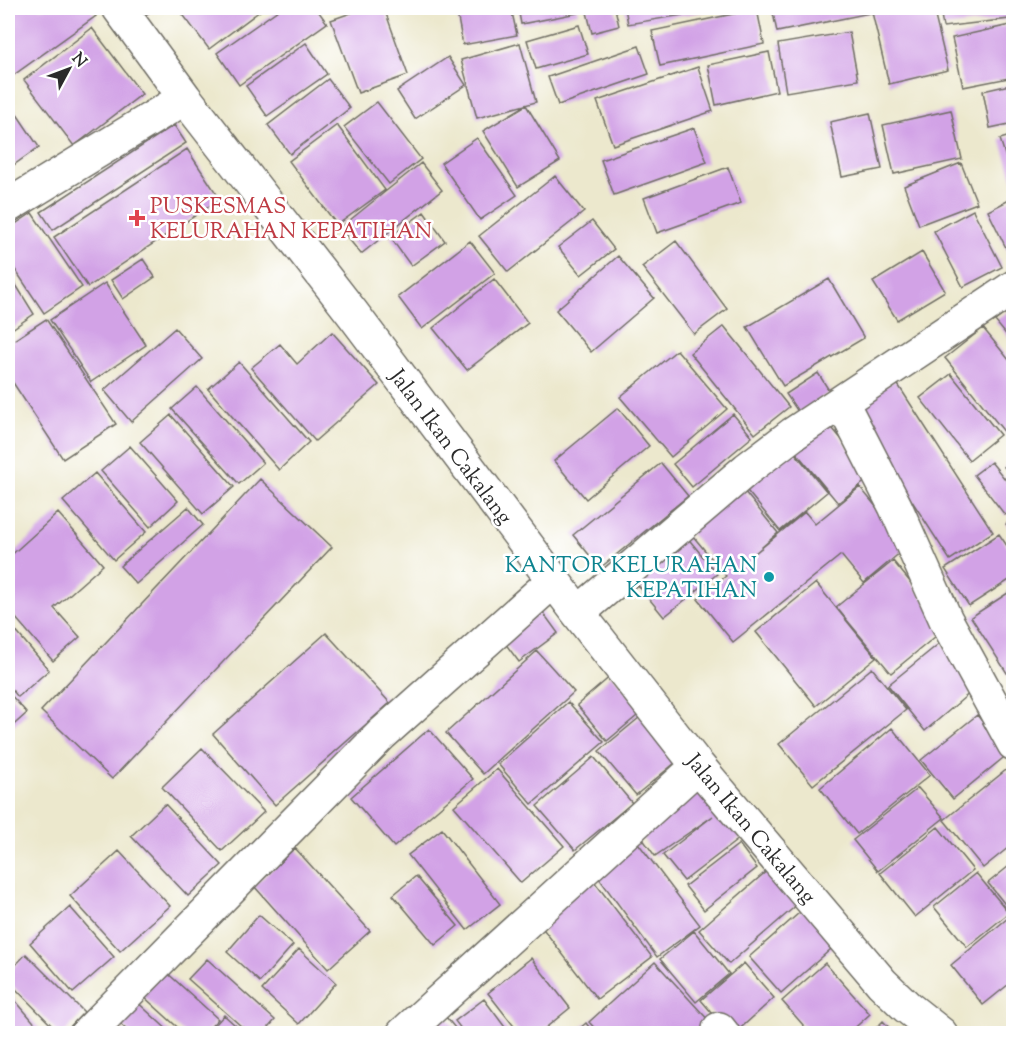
<svg xmlns="http://www.w3.org/2000/svg" width="1021" height="1041" font-family="'Sorts Mill Goudy',serif">
<style>
.building{fill:#d2a2e6}
.lines{fill:none;stroke-linecap:round;stroke-linejoin:round}
.street-casing{stroke:#6f6d64;stroke-width:36}
.street{stroke:#fff;stroke-width:33}
.health-dot{fill:#e0444e;stroke:#fff;stroke-width:2}
.culture-dot{fill:#0f9aa8;stroke:#fff;stroke-width:2}
.labels{text-anchor:middle;stroke-width:5;stroke-linejoin:round;paint-order:stroke}
.health-label{font-size:22px;fill:#be3a42;stroke:#fff;text-anchor:start}
.street-label{font-size:22px;fill:#2b2b2b;stroke:#fff}
.culture-label{font-size:22px;fill:#0d838f;stroke:#fff;text-anchor:end}
</style>
<rect width="100%" height="100%" fill="#fff"/>
<filter id="ink" filterUnits="userSpaceOnUse"><feTurbulence type="fractalNoise" baseFrequency=".0167" numOctaves="2"/><feDisplacementMap in="SourceGraphic" scale="12" xChannelSelector="R" yChannelSelector="G"/><feConvolveMatrix kernelMatrix="1 2 1 2 8 2 1 2 1" color-interpolation-filters="sRGB"/></filter>
<filter id="wash" filterUnits="userSpaceOnUse"><feTurbulence type="fractalNoise" baseFrequency=".008" numOctaves="4" result="noise"/><feDisplacementMap in="SourceGraphic" scale="24" xChannelSelector="R" yChannelSelector="G"/><feGaussianBlur stdDeviation="1.35" result="paint"/><feColorMatrix in="noise" values="0 0 0 0 0 0 0 0 0 0 0 0 0 0 0 0 0 1.4 0 .05"/><feComposite in="paint" operator="in"/></filter>
<g filter="url(#wash)">
<rect width="100%" height="100%" fill="#ece8cd"/>
<g id="blocks">
<path class="building" d="M12,8H90L96,16L8,79V11Z
M140,8H157L145,15Z
M178,8H264L209,49Z
M281,8H316L327,23L239,85L217,53Z
M365,8H384L408,75L358,93L331,20Z
M456,8H511L517,35L463,45Z
M518,8H577L578,13L521,24Z
M586,8H615L619,26L592,33Z
M625,8H707L708,11L628,24Z
M772,8H869L870,13L777,32Z
M871,8H933L948,70L889,84Z
M940,8H1007L1009,19L943,27Z
M757,9L764,44L660,66L652,31Z
M579,25L588,54L536,69L527,40Z
M1010,25L1014,43V77L963,87L952,38Z
M92,28L142,94L74,146L24,80Z
M849,32L858,80L786,92L778,44Z
M306,43L327,74L267,116L246,86Z
M520,43L536,102L477,118L461,60Z
M639,46L649,74L558,105L548,77Z
M769,52L777,91L716,105L708,65Z
M448,57L466,85L415,119L397,91Z
M698,67L713,111L613,145L597,101Z
M328,79L350,108L290,154L268,125Z
M1014,84V123L990,128L983,91Z
M8,101L39,147L8,169Z
M377,102L421,159L389,184L344,127Z
M526,105L560,161L518,187L483,131Z
M951,110L962,159L894,174L883,125Z
M870,113L882,169L842,177L830,122Z
M174,125L186,143L53,230L41,212Z
M337,125L385,190L337,225L289,161Z
M694,128L707,162L614,195L601,160Z
M1014,135V180H1013L1000,139Z
M477,138L517,195L480,220L441,163Z
M187,149L220,199L88,287L54,237Z
M421,163L442,190L361,254L340,228Z
M961,163L977,203L919,225L904,186Z
M728,167L741,203L657,233L644,198Z
M555,176L584,212L508,272L479,236Z
M1011,199L1014,204V256L1011,258L988,211Z
M973,210L1002,267L963,287L934,231Z
M424,212L445,241L411,266L390,237Z
M32,213L82,287L44,313L8,259V229Z
M592,221L614,249L581,275L558,247Z
M470,241L495,273L422,329L398,297Z
M676,241L727,309L694,334L642,267Z
M922,252L945,291L897,320L873,282Z
M618,256L654,298L591,352L556,310Z
M143,259L155,277L123,299L111,280Z
M8,272L34,314L12,329L8,322Z
M494,279L528,323L467,370L433,328Z
M829,279L864,338L783,386L747,327Z
M105,283L146,345L91,382L50,320Z
M1014,307V344L995,321Z
M46,319L116,424L63,459L8,375V344Z
M724,326L789,407L755,434L690,353Z
M175,328L202,359L131,422L104,390Z
M983,328L1014,366V428L1006,434L945,358Z
M332,332L379,385L315,441L251,368L280,344L297,364Z
M677,350L727,409L671,457L620,397Z
M239,362L309,442L279,470L208,389Z
M818,373L830,392L799,413L786,394Z
M951,374L1000,435L969,460L920,398Z
M895,380L993,532L950,560L852,408Z
M197,387L263,463L239,484L172,409Z
M618,408L649,446L586,499L554,461Z
M733,414L752,437L692,487L673,464Z
M171,415L234,487L203,514L140,442Z
M823,417L872,476L838,503L790,445Z
M130,446L178,501L150,527L101,471Z
M791,448L827,492L780,531L744,487Z
M1014,460V478L1004,467Z
M991,462L1014,490V509L1005,515L974,475Z
M661,463L688,496L600,568L573,535Z
M95,473L146,532L114,560L63,501Z
M260,479L332,547L112,779L41,711Z
M736,481L778,533L754,554L805,512L815,524L860,487L908,546L864,583L841,555L733,642L698,599L726,576L683,524Z
M188,507L203,525L136,584L120,566Z
M58,513L103,565L54,608L80,637L53,661L8,609V558Z
M1014,518V533L1006,524Z
M682,531L717,574L664,617L629,574Z
M999,534L1014,556V577L969,606L945,569Z
M893,561L947,627L891,673L836,607Z
M816,583L876,657L816,706L756,632Z
M1014,589V684L971,617Z
M539,607L558,633L519,662L499,635Z
M8,622L49,670L18,697L8,685Z
M326,633L390,703L275,805L213,734Z
M941,642L978,686L925,731L888,685Z
M537,651L574,692L483,774L446,733Z
M872,668L906,710L813,785L779,744Z
M612,675L643,711L607,741L577,705Z
M8,692L27,713L8,730Z
M568,702L604,742L532,804L498,764Z
M645,713L681,758L636,795L599,751Z
M977,715L1008,754L953,799L921,760Z
M892,728L930,775L857,834L820,788Z
M429,729L473,779L394,847L351,797Z
M202,748L264,812L222,851L162,787Z
M594,757L632,803L575,850L537,806Z
M497,769L564,846L521,883L454,806Z
M1006,770L1014,779V843L983,868L944,820Z
M700,787L744,835L684,881L663,855L713,816L655,856L637,831Z
M918,788L944,818L878,871L853,840Z
M165,804L222,865L188,896L131,836Z
M938,827L973,870L915,917L880,873Z
M442,829L500,904L467,930L408,855Z
M632,835L700,925L657,957L590,866Z
M739,844L757,868L704,910L685,886Z
M295,848L370,931L328,969L254,886Z
M119,851L170,906L120,951L70,896Z
M1014,862V903L1008,908L988,883Z
M776,863L806,897L729,964L699,930Z
M976,873L1009,913L967,947L934,907Z
M416,876L458,926L435,945L393,895Z
M590,876L652,957L597,999L534,917Z
M807,906L839,942L781,993L749,957Z
M70,907L114,957L73,993L30,943Z
M1014,913V980L983,1005L951,965Z
M259,915L293,945L260,982L227,952Z
M694,931L729,974L696,1002L660,959Z
M299,949L336,983L299,1024L262,990Z
M26,954L84,1012L63,1034H60L8,981V973Z
M531,958L570,1008L538,1034H520L488,993Z
M207,959L275,1020L263,1034H250L188,979Z
M655,962L712,1024L702,1034H600L589,1022Z
M744,963L774,998L734,1034H730L701,1000Z
M825,963L870,1014L848,1034H811L782,1001Z
M164,970L218,1019L204,1034H185L142,995Z
M8,992L44,1034H8Z
M133,998L172,1034H131L115,1019Z
M484,999L510,1034H465L455,1021Z
M441,1011L460,1034H414Z
M224,1015L245,1034H207Z
M111,1021L125,1034H99Z
M883,1021L895,1034H870Z
M586,1023L594,1034H573Z"/>
</g>
</g>
<g filter="url(#ink)">
<use href="#blocks" fill-opacity="0" stroke="#6f6d64" stroke-width="1.5"/>
<g class="lines">
<g class="street-casing">
<path id="street" d="M119,8L185,98L353,314L578,613L698,766L882,983L907,1007L941,1034
M8,206L185,98
M842,403L895,506L946,620L1014,744
M578,613L747,469L793,434L1014,287
M719,1029L723,1034
M87,1034L382,734L553,581
M403,1034L698,766"/>
</g>
<use href="#street" class="street"/>
</g>
</g>
<path class="health-dot" d="M134 209h6v6h6v6h-6v6h-6v-6h-6v-6h6z"/>
<circle class="culture-dot" cx="769" cy="577" r="6"/>
<g class="labels">
<g class="health-label">
<text x="150" y="213">PUSKESMAS<tspan x="150" dy="25">KELURAHAN KEPATIHAN</tspan></text>
</g>
<g class="street-label">
<text transform="translate(452 446) rotate(53)" y="8">Jalan Ikan Cakalang</text>
<text transform="translate(752 828) rotate(50)" y="8">Jalan Ikan Cakalang</text>
</g>
<g class="culture-label">
<text x="757" y="572">KANTOR KELURAHAN<tspan x="757" dy="25">KEPATIHAN</tspan></text>
</g>
</g>
<rect width="1021" height="1041" fill="none" stroke="#fff" stroke-width="30"/>
<g transform="translate(69 69) rotate(49)" stroke="#ffffff" stroke-width="4.5" paint-order="stroke">
<path d="M0-4.5L10 22L0 15L-10 22Z" fill="#2b2b2b"/>
<text y="-9" font-size="16" font-weight="bold" text-anchor="middle" fill="#2b2b2b">N</text>
</g>
</svg>
